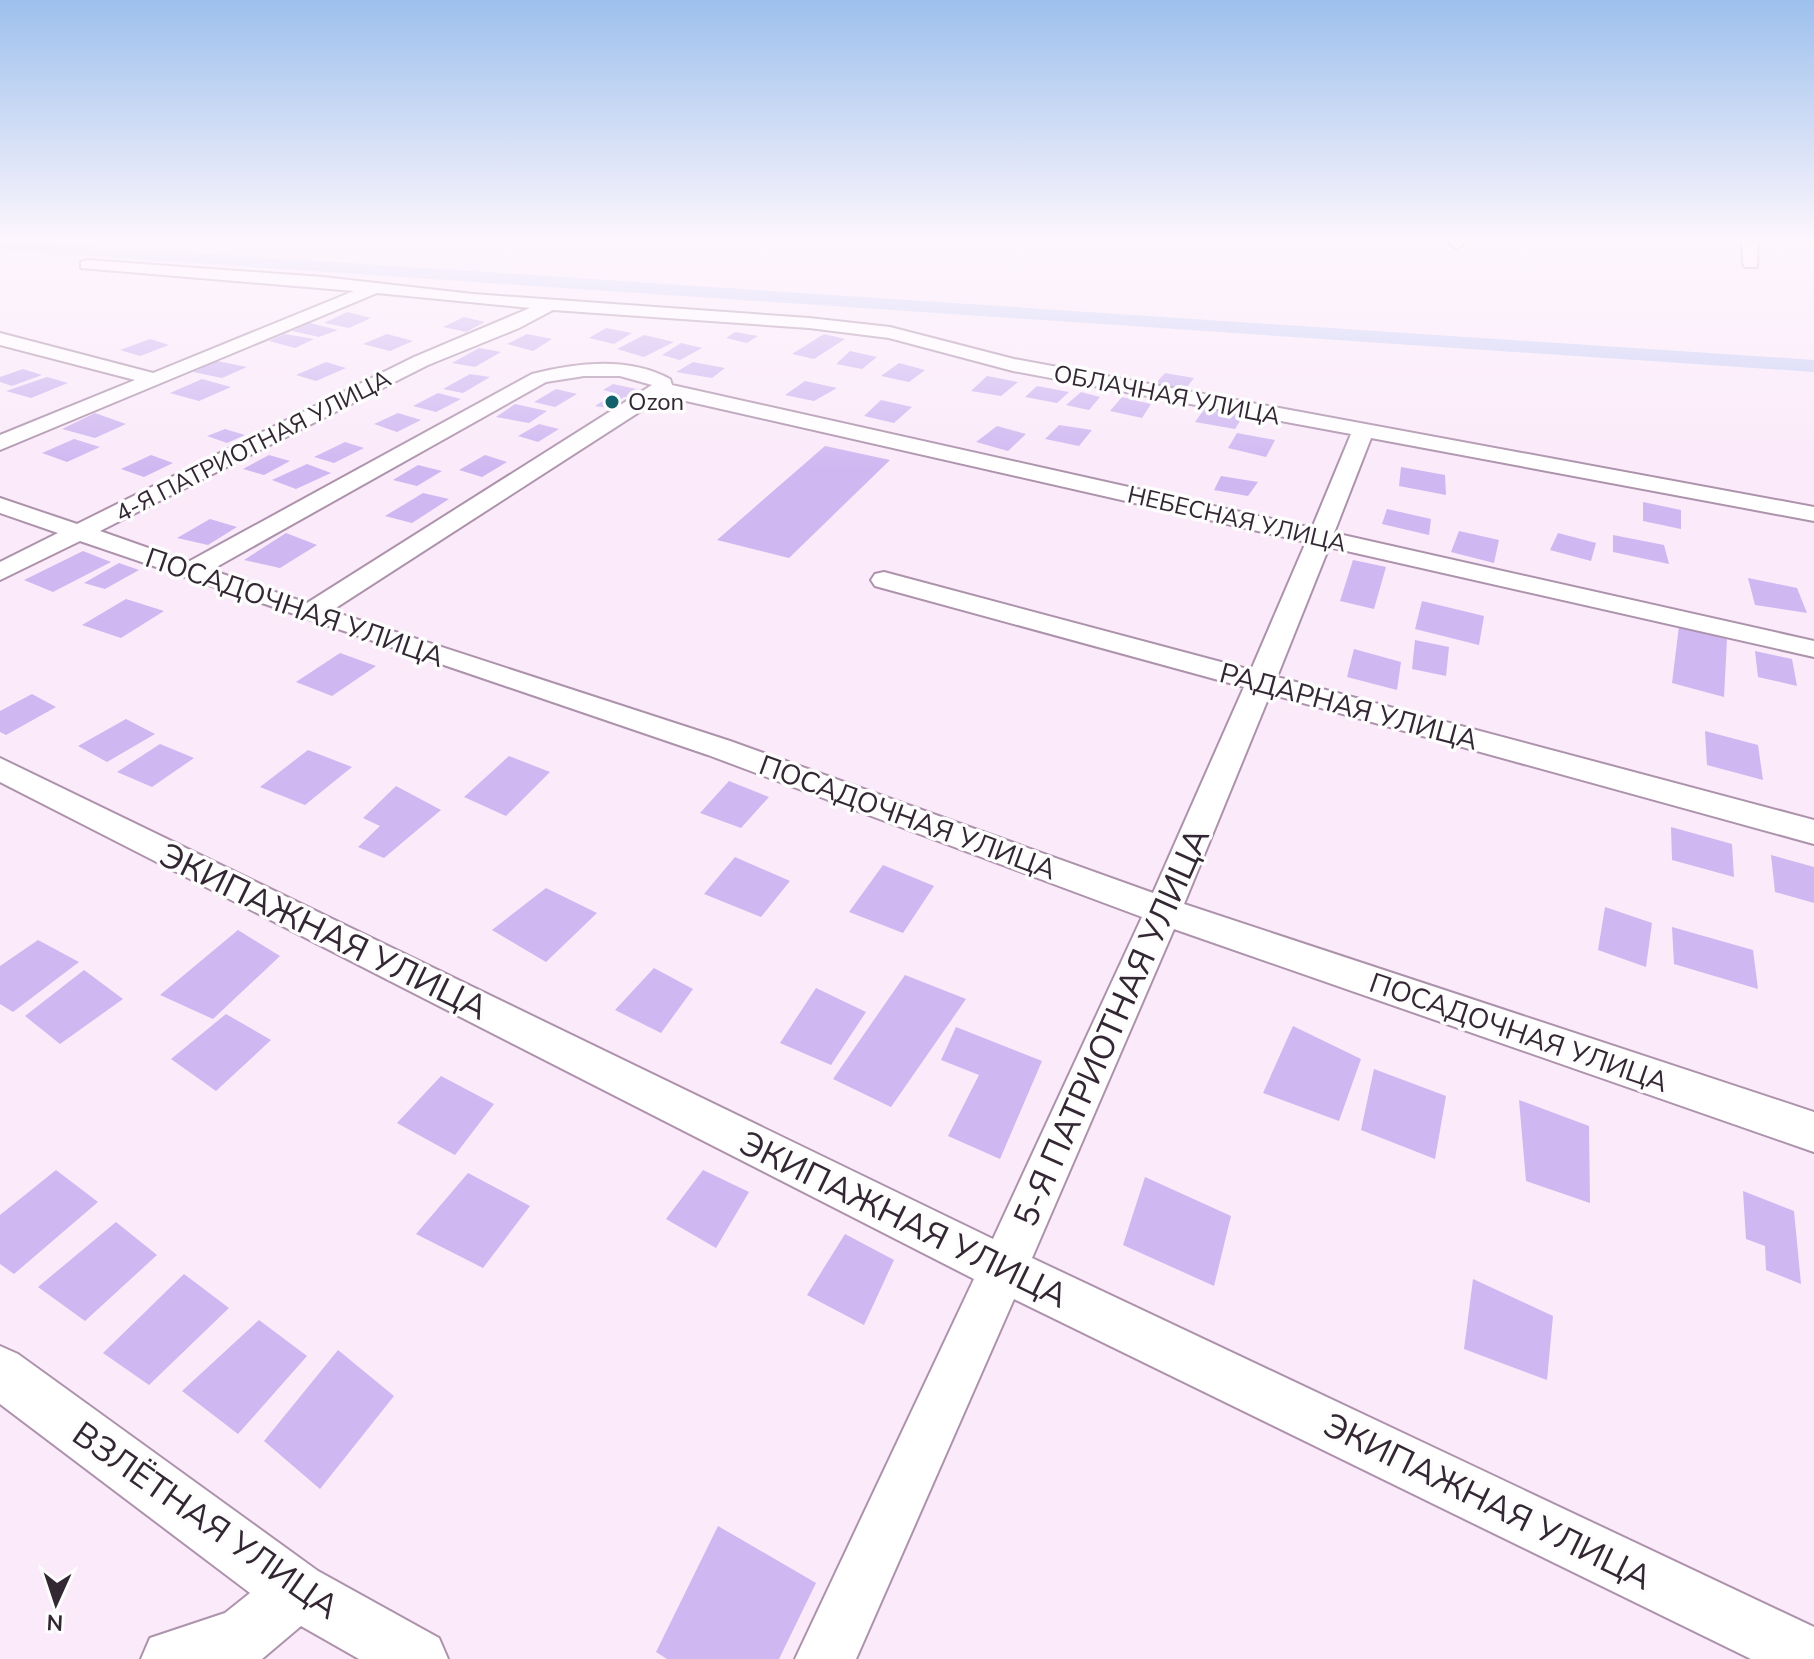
<svg xmlns="http://www.w3.org/2000/svg" width="1814" height="1659" font-family="'Nunito Sans',sans-serif">
<style>
.lines{fill:none;stroke-linecap:round;stroke-linejoin:round}
.canal{fill:#ccd1f5;fill-rule:evenodd}
.building{fill:#cfb7f1}
.street-casing{stroke:#ad92ac;stroke-width:4}
.street{fill:#fff;fill-rule:evenodd}
.poi-dot{fill:#13626b;stroke:#fdfdfd;stroke-width:3}
.labels{text-anchor:middle;stroke-width:7;stroke-linejoin:round;paint-order:stroke}
.far-street-label{font-size:24px;fill:#322732;stroke:#fdfdfd}
.far-poi-label{font-size:24px;fill:#322732;stroke:#fdfdfd;text-anchor:start}
.street-label{font-size:28px;fill:#322732;stroke:#fdfdfd}
.near-street-label{font-size:34px;fill:#322732;stroke:#fdfdfd}
</style>
<rect width="100%" height="100%" fill="#fbeafa"/>
<g class="lines">
<path class="canal" d="M0,240L1814,360V372L0,250Z"/>
</g>
<path class="building" d="M347,312L371,318L349,328L324,323Z
M464,317L485,322L466,332L443,327Z
M310,323L338,330L319,337L292,331Z
M606,328L632,333L614,344L589,338Z
M735,332L758,336L747,343L726,338Z
M285,334L314,339L295,348L269,341Z
M387,334L413,341L390,351L363,344Z
M527,334L552,339L533,351L507,344Z
M824,334L845,339L814,359L792,354Z
M644,335L674,342L644,357L617,349Z
M150,339L169,345L140,356L120,350Z
M681,343L702,348L680,360L662,355Z
M479,348L501,352L475,367L452,363Z
M850,351L877,357L862,369L836,364Z
M217,361L247,367L222,378L193,372Z
M326,362L346,368L316,381L296,375Z
M693,362L725,368L712,378L676,372Z
M899,363L925,370L909,382L881,376Z
M23,369L42,375L12,386L0,382V377Z
M1165,373L1194,378L1184,391L1154,385Z
M470,374L490,377L463,393L443,389Z
M987,376L1018,382L1001,396L971,391Z
M47,377L68,383L31,398L6,391Z
M202,379L231,387L199,401L170,393Z
M805,381L837,388L814,401L785,395Z
M613,384L646,391L633,399L624,397L607,408L595,406L615,393L603,390Z
M1037,386L1069,392L1057,403L1025,397Z
M556,389L577,394L555,407L534,402Z
M1081,392L1100,397L1089,410L1066,405Z
M438,393L461,399L436,412L413,406Z
M1122,397L1151,404L1142,418L1110,411Z
M881,400L912,407L894,423L864,416Z
M515,404L547,411L529,423L496,417Z
M1205,408L1243,416L1235,429L1195,422Z
M95,413L126,424L95,438L62,429Z
M398,413L421,420L397,432L374,424Z
M539,424L559,429L538,442L518,436Z
M1059,425L1092,430L1079,446L1045,439Z
M997,426L1026,434L1008,451L976,442Z
M225,429L245,435L227,443L207,436Z
M1237,433L1275,440L1266,457L1228,448Z
M74,439L100,447L67,462L42,453Z
M345,442L364,448L334,463L314,457Z
M825,446L890,460L789,558L717,540Z
M151,455L173,463L144,477L121,469Z
M269,455L290,461L264,475L243,469Z
M485,455L507,462L482,477L459,470Z
M307,464L331,473L296,489L272,480Z
M418,465L442,471L417,486L393,480Z
M1401,467L1445,475L1446,495L1399,486Z
M1221,476L1258,482L1248,496L1214,490Z
M423,493L449,499L412,523L385,516Z
M1643,502L1681,510V529L1643,521Z
M1387,509L1431,519L1429,535L1382,524Z
M210,519L237,527L208,545L177,538Z
M1459,531L1499,540L1494,563L1451,552Z
M286,533L317,545L280,568L244,560Z
M1558,533L1596,543L1591,561L1550,550Z
M1613,535L1664,545L1669,564L1613,552Z
M83,551L111,562L53,592L24,580Z
M1353,560L1386,567L1374,609L1340,601Z
M119,563L139,570L105,589L84,583Z
M1748,578L1797,588L1807,613L1755,605Z
M126,599L164,611L121,638L82,625Z
M1422,601L1484,616L1479,645L1415,629Z
M1679,626L1727,639L1724,697L1672,683Z
M1415,640L1449,647L1446,676L1412,669Z
M1354,649L1401,662L1397,690L1347,677Z
M1755,651L1792,659L1797,686L1758,677Z
M340,653L376,666L332,696L296,682Z
M32,694L56,707L6,735L0,732V711Z
M126,719L155,734L107,762L78,746Z
M1705,731L1758,745L1763,780L1707,765Z
M160,744L194,758L152,787L117,772Z
M308,750L352,767L305,805L260,787Z
M509,756L550,772L506,816L464,797Z
M729,781L769,797L741,828L700,813Z
M396,786L441,810L384,858L358,847L380,826L363,818Z
M1671,827L1732,844L1734,877L1672,860Z
M1771,855L1814,867V903L1775,892Z
M735,857L790,881L761,917L704,894Z
M883,865L934,886L903,933L849,912Z
M546,888L597,913L546,962L492,930Z
M1605,907L1652,923L1646,967L1598,950Z
M1672,927L1753,950L1758,989L1674,964Z
M238,930L280,956L213,1019L160,995Z
M38,940L79,962L13,1012L0,1004V966Z
M654,968L693,989L661,1033L615,1010Z
M84,970L123,999L60,1044L25,1016Z
M905,975L966,999L891,1107L833,1079Z
M816,988L866,1012L831,1065L780,1043Z
M226,1014L271,1040L216,1091L171,1059Z
M1293,1026L1361,1059L1339,1121L1263,1093Z
M956,1027L1042,1061L1000,1159L948,1136L979,1075L941,1060Z
M1374,1069L1446,1096L1435,1159L1361,1130Z
M441,1076L494,1104L455,1155L397,1123Z
M1519,1100L1589,1126L1590,1203L1526,1181Z
M56,1170L98,1202L14,1274L0,1264V1215Z
M703,1170L749,1192L716,1248L666,1219Z
M468,1173L530,1206L483,1268L416,1234Z
M1145,1177L1231,1216L1214,1286L1123,1245Z
M1743,1191L1794,1211L1801,1284L1766,1270L1765,1246L1746,1239Z
M116,1222L157,1255L85,1321L38,1287Z
M845,1234L894,1260L864,1325L807,1295Z
M184,1274L229,1308L149,1385L103,1353Z
M1473,1279L1553,1316L1547,1380L1464,1349Z
M259,1320L307,1356L238,1434L182,1391Z
M338,1350L394,1396L320,1489L264,1441Z
M718,1526L816,1583L779,1659H667L656,1652Z"/>
<g class="lines">
<g class="street-casing">
<path id="street" d="M1452,237H1468L1461,246L1456,248L1448,243Z
M1742,237H1758L1757,267H1745L1743,264Z
M87,260L323,277L473,294L809,318L890,327L1014,359L1814,507V521L1371,438L1334,533L1814,641V657L1329,547L1277,677L1814,820V844L1270,694L1184,904L1814,1112V1152L1174,929L1032,1258L1814,1627V1659H1751L1014,1299L856,1659H795L974,1279L0,782V758L993,1239L1142,917L708,755L80,541L0,580V562L58,533L0,513V498L77,524L414,357L530,308L377,293L0,450V435L135,380L0,345V333L153,373L354,291L81,268V262ZM553,310L809,328L889,338L1013,371L1351,434L1312,528L672,385L670,379C628,356 576,363 532,374L188,562L100,531L428,365L519,328ZM584,376H620L652,385L307,603L211,570L546,382ZM664,396L1306,542L1251,670L884,572L875,574L871,580L875,586L1244,687L1153,893L730,741L331,611Z
M0,1346L18,1354L318,1571L439,1638L448,1659H359L301,1626L262,1659H141L150,1638L225,1613L250,1593L0,1404Z"/>
</g>
<use href="#street" class="street"/>
</g>
<linearGradient id="sky" x2="0" y2="1"><stop stop-color="#9dc0ed"/><stop offset="0.51" stop-color="#fdf6fd"/><stop offset="1" stop-color="#fdf6fd" stop-opacity="0"/></linearGradient>
<rect width="1814" height="469" fill="url(#sky)"/>
<circle class="poi-dot" cx="612" cy="402" r="8"/>
<g class="labels">
<g class="far-street-label">
<text transform="translate(1167 395) rotate(11)" y="8">ОБЛАЧНАЯ УЛИЦА</text>
<text transform="translate(253 446) rotate(-27)" y="8">4-Я ПАТРИОТНАЯ УЛИЦА</text>
<text transform="translate(1237 519) rotate(13)" y="8">НЕБЕСНАЯ УЛИЦА</text>
</g>
<g class="far-poi-label">
<text x="628" y="410">Ozon</text>
</g>
<g class="street-label">
<text transform="translate(295 607) rotate(19)" y="10">ПОСАДОЧНАЯ УЛИЦА</text>
<text transform="translate(1349 706) rotate(15)" y="10">РАДАРНАЯ УЛИЦА</text>
<text transform="translate(908 817) rotate(20)" y="10">ПОСАДОЧНАЯ УЛИЦА</text>
<text transform="translate(1519 1032) rotate(19)" y="10">ПОСАДОЧНАЯ УЛИЦА</text>
</g>
<g class="near-street-label">
<text transform="translate(324 931) rotate(26)" y="12">ЭКИПАЖНАЯ УЛИЦА</text>
<text transform="translate(1111 1027) rotate(-66)" y="12">5-Я ПАТРИОТНАЯ УЛИЦА</text>
<text transform="translate(904 1219) rotate(26)" y="12">ЭКИПАЖНАЯ УЛИЦА</text>
<text transform="translate(1488 1501) rotate(26)" y="12">ЭКИПАЖНАЯ УЛИЦА</text>
<text transform="translate(206 1520) rotate(35)" y="12">ВЗЛЁТНАЯ УЛИЦА</text>
</g>
</g>
<g transform="translate(56 1603) rotate(183)" stroke="#fdfdfd" stroke-width="6" paint-order="stroke">
<path d="M0-6L14 30L0 20L-14 30Z" fill="#322732"/>
<text y="-12" font-size="22" font-weight="bold" text-anchor="middle" fill="#322732">N</text>
</g>
</svg>
